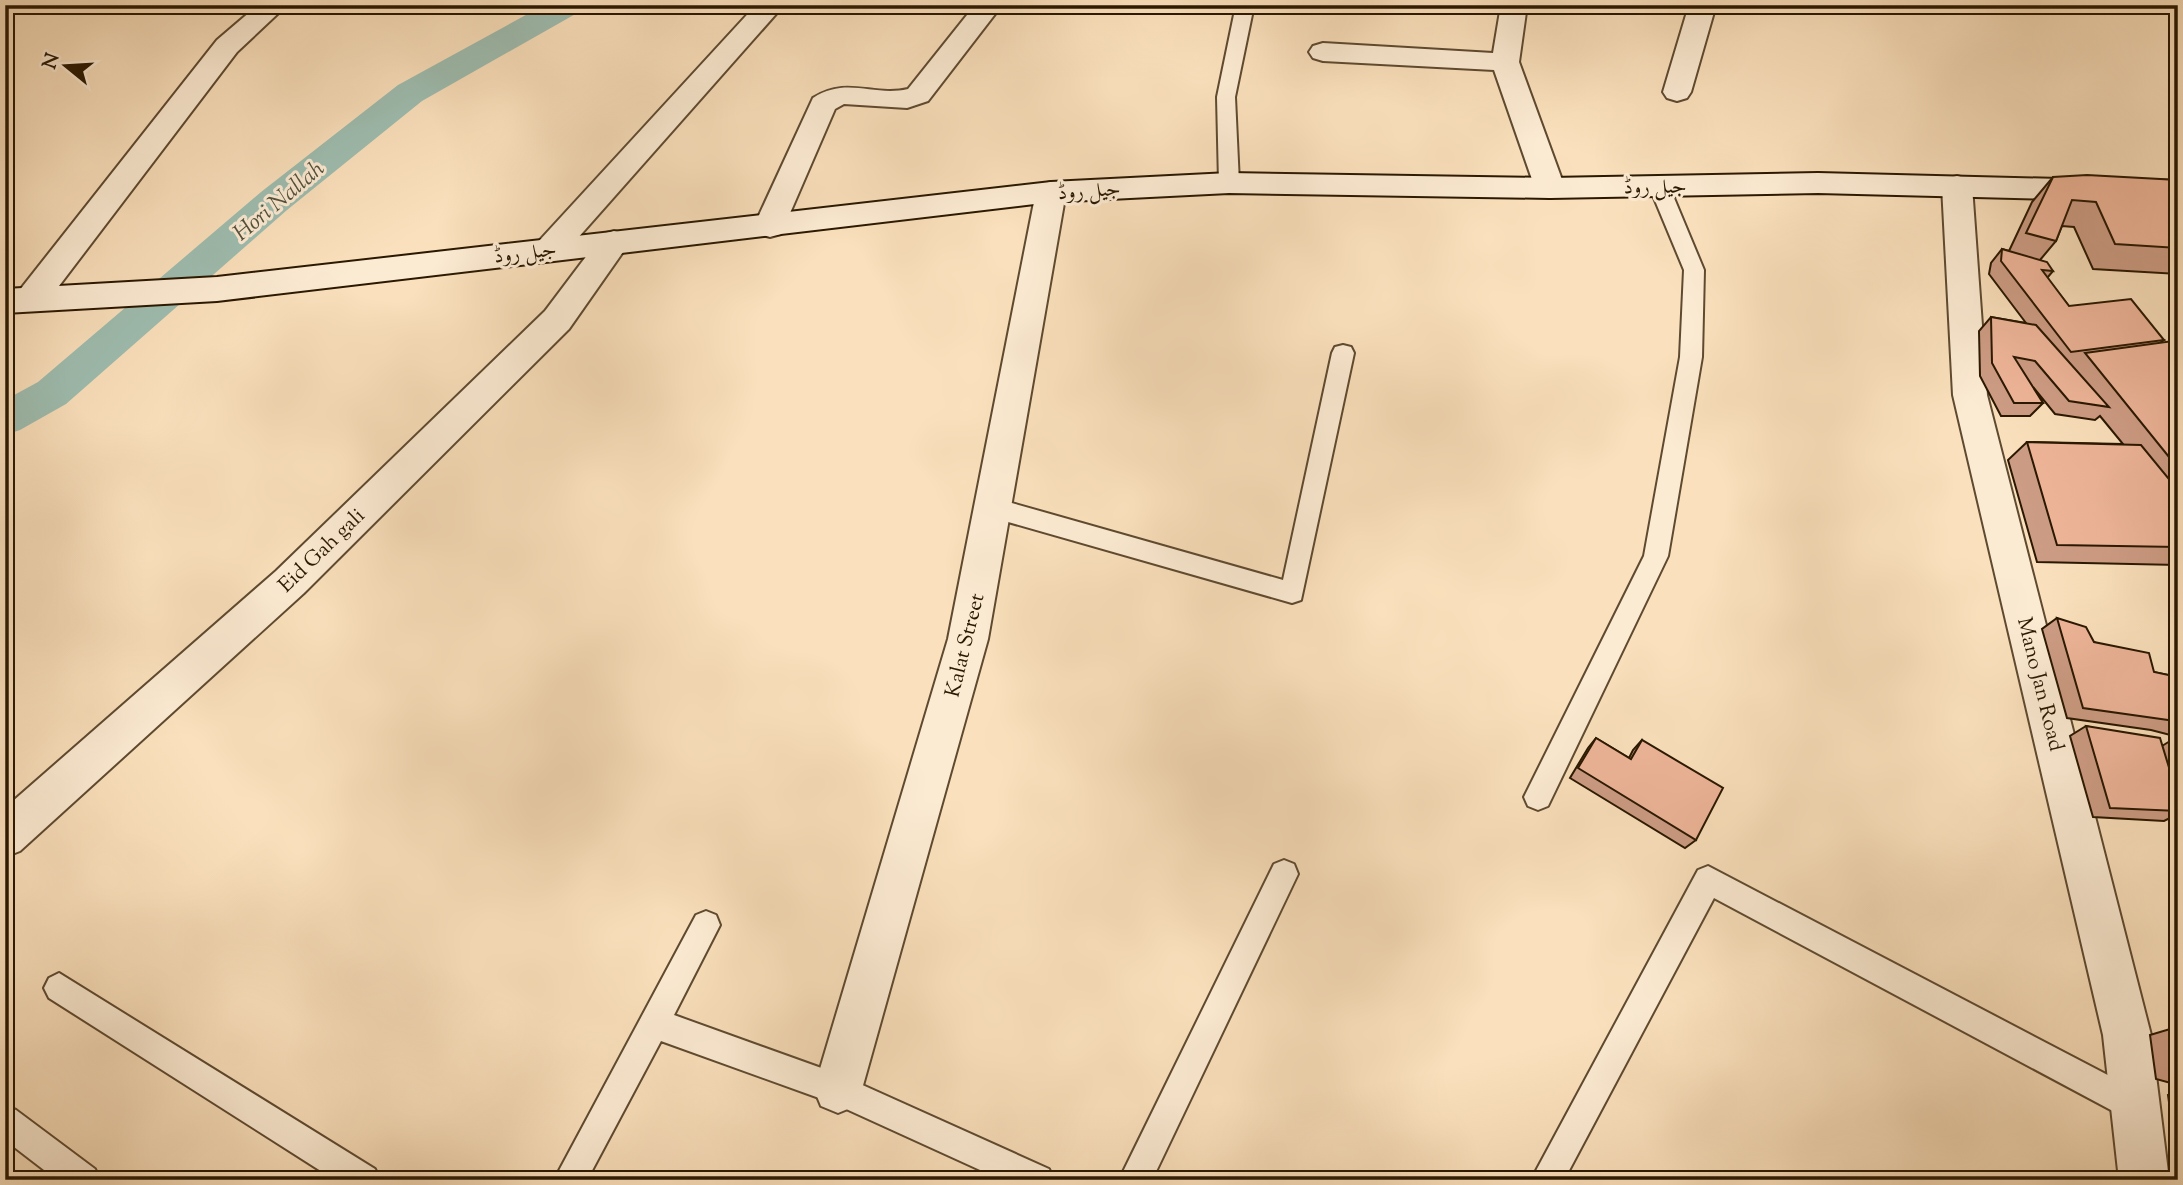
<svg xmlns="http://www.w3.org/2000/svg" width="2183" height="1185" font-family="'Sorts Mill Goudy',Amiri,serif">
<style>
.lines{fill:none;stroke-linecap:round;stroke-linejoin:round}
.canal{fill:#9ebdb0;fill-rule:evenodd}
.lane-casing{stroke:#5e4a30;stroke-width:4}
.street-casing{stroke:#5e4a30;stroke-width:4}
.secondary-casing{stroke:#2a1801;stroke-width:4}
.lane{fill:#fcebd3;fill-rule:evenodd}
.street{fill:#fcebd3;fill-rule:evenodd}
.secondary{fill:#fcebd3;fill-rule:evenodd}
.wall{fill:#cd9c84;stroke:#2a1801;stroke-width:2}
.building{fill:#eeb599;stroke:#2a1801;stroke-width:2}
.labels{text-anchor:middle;stroke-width:6;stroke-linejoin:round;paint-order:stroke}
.street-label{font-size:21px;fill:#2a1801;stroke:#fcebd3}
.water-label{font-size:23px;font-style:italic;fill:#53523e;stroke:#fcebd3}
</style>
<rect width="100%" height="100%" fill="#fae0bc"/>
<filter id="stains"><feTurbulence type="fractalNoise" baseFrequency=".00286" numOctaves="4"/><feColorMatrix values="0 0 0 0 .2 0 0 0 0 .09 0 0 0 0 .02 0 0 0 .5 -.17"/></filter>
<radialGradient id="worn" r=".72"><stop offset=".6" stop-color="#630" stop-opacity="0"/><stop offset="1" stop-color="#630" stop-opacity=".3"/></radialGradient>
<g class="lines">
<path class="canal" d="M544,5H584L579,12L422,101L287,210L66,404L20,430L5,435V400L38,382L261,192L398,85Z"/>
<g class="lane-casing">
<path id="lane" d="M1236,5H1254L1235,97L1239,183L1236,188H1222L1219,183L1217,97Z
M1659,179L1666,181L1669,186L1704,270L1702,357L1668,556L1548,806L1538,810L1528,806L1524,797L1644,556L1680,357L1684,270L1649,186L1652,181Z
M1343,345L1351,347L1354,353L1301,600L1292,603L994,518L986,515L982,508L986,501L994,498L1283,580L1332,353L1335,347Z
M1284,860L1294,864L1298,874L1152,1180H1119L1274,864Z
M1708,866L2146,1095L2150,1106L2146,1117L2135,1121L2124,1117L1714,898L1564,1180H1531L1698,870Z
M706,911L716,915L720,925L674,1015L838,1074L1049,1169L1054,1180H1002L833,1103L661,1041L587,1180H554L696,915Z
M59,973L375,1169L380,1180H335L49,998L44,988L49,978Z
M5,1106L16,1110L95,1169L100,1180H57L5,1140Z"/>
</g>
<g class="street-casing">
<path id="street" d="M258,5H287L237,52L43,307L31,311L19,307L15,299L19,291L217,40Z
M756,5H784L561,257L550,260L539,257L534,249L539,241Z
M975,5H1002L928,101L907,108L844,104L835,109L781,234L770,237L759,234L754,226L813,98C847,76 873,97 908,89Z
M1501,5H1527L1519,62L1565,188L1561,195L1550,198L1539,195L1535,188L1494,70L1323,61L1313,58L1309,52L1313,46L1323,43L1493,53Z
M1689,5H1716L1691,92L1687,98L1677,101L1667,98L1663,92Z
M1957,176L1968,179L1972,186L1987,395L2151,1035L2169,1180H2119L2103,1035L1953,395L1942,186L1946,179Z
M1051,182L1062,185L1066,192L988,639L862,1089L855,1106L838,1113L821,1106L814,1089L948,639L1036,192L1040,185Z
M614,231L625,234L630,242L569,329L304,593L20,851L5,857V808L276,571L545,311L603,234Z"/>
</g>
<g class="secondary-casing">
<path id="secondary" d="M1229,173L1550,178L1818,173L2178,182V202L1818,193L1550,198L1229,193L1051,202L217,301L5,313V289L217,277L1051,182Z"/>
</g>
<use href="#lane" class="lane"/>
<use href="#street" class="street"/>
<use href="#secondary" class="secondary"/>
</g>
<path class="wall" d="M2053,177L2178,180V274L2093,269L2074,227L2062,226L2056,241L2040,260L2053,271L2047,278L2069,306L2164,340L2160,343L2178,347V480H2170L2178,490V565L2037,562L2008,460L2027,442L2123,444L2100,416L2095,420L2055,414L2033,387L2043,403L2030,416H2001L1980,376L1979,331L1991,317L2026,323L1989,274L1991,263L2002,249L2009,251L2032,202Z
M2057,618L2094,642L2154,672L2178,677V737L2151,730L2067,718L2042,629Z
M2086,726L2162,746L2170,741L2178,744V826L2174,816L2164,821L2093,817L2070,736Z
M1596,738L1629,758L1633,750L1642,740L1696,840L1685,848L1570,778L1588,748Z
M2170,1029L2178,1031V1085L2156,1079L2150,1035Z
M2178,1092V1167L2168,1095Z"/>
<path class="building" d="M2087,175L2178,180V248L2115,244L2096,202L2072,200L2056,241L2026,233L2053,177Z
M2002,249L2047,262L2053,271L2042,270L2069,306L2131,299L2164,340L2071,352L2001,261Z
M1991,317L2036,325L2109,407L2069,401L2035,361L2014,357L2043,403H2014L1992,363Z
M2173,341L2178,347V462H2173L2085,353Z
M2027,442L2141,445L2178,490V547L2057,545Z
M2057,618L2086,627L2094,642L2149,653L2154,672L2178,677V723L2168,720L2083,708Z
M2086,726L2160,738L2178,797V811L2110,808Z
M1596,738L1631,759L1642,740L1723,788L1696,840L1578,768Z
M2170,741L2178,744V763Z
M2170,1029L2178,1031V1074H2176Z"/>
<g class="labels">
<g class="street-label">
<text transform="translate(1655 186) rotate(-1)" y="7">جیل روڈ</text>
<text transform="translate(1089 190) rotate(-4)" y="7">جیل روڈ</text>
<text transform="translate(525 252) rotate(-7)" y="7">جیل روڈ</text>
<text transform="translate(321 550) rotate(-44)" y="7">Eid Gah gali</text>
<text transform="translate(964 645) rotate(-76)" y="7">Kalat Street</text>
<text transform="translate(2041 684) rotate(76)" y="7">Mano Jan Road</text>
</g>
<g class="water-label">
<text transform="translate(278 200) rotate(-40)" y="8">Hori Nallah</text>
</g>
</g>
<rect width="2183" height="1185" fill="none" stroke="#fae0bc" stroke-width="28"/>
<rect x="7" y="7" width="2169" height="1171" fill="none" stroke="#2a1801" stroke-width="3.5"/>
<rect x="14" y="14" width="2155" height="1157" fill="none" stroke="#2a1801" stroke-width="2"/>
<g transform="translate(66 66) rotate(288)" stroke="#fcebd3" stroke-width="5" paint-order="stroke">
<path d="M0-5L12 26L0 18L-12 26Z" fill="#2a1801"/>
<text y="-10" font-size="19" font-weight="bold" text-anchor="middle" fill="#2a1801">N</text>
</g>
<rect width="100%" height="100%" filter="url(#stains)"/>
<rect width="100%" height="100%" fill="url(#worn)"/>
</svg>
